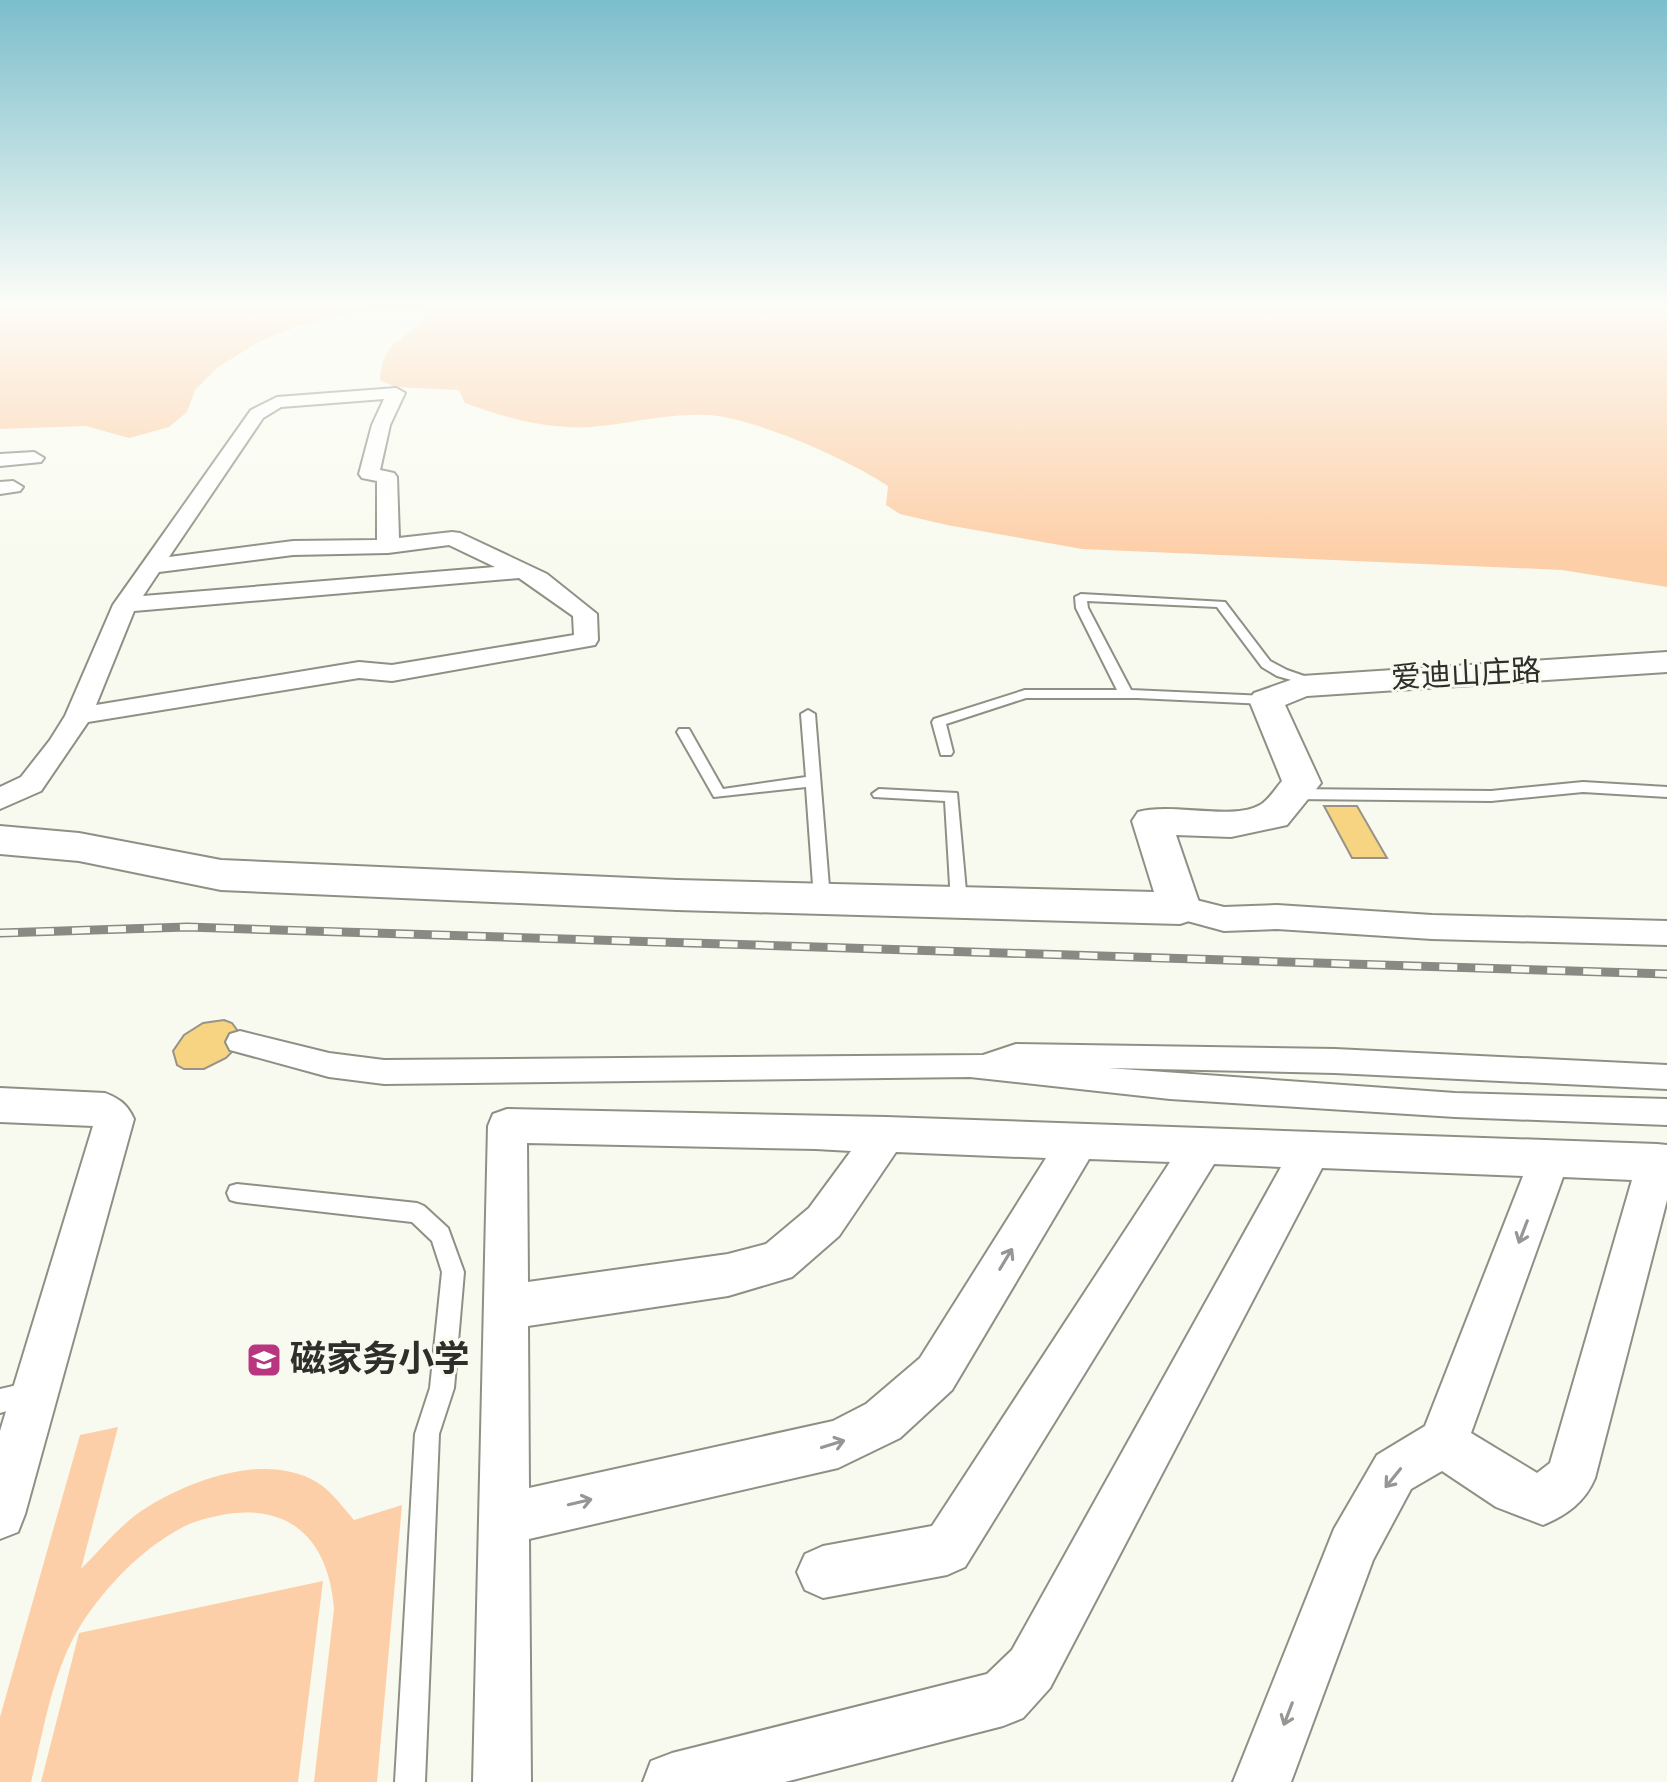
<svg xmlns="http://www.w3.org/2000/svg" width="1667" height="1782" font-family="'Alegreya Sans','Noto Sans SC',sans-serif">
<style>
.green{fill:#fdcfa8}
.building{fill:#f7d482;stroke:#979389;stroke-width:2}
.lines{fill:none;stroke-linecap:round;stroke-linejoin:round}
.service-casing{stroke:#8f9085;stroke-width:4}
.pedestrian-casing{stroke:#8f9085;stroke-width:4}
.minor-casing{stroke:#8f9085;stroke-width:4}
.tertiary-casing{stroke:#8f9085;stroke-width:4}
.service{fill:#fff;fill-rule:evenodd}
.pedestrian{fill:#fff;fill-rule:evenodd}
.minor{fill:#fff;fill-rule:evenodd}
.tertiary{fill:#fff;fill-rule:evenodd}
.rail-casing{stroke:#898a83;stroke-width:9}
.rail{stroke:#f9faef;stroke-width:6;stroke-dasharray:18;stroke-linecap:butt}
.oneway{stroke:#969694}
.labels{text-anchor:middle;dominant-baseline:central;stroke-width:6;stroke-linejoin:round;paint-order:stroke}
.street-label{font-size:30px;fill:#2e2e2a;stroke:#f9faef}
.near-poi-label{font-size:36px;font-weight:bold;fill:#2e2e2a;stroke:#f9faef;text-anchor:start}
</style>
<rect width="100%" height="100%" fill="#f9faef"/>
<g class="green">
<path d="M 0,305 L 1667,305 L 1667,587 L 1562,570 L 1082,549 L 947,525 L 900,514 L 886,505 L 888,486 C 850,460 751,416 706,415 C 667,413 629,424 590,427 C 546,429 506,418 465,403 L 459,390 L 395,387 L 380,380 C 383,332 417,340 427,312 L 414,308 L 349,313 L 295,327 L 260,341 L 217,368 L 195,390 L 187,412 L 169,427 L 129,438 L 86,426 L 0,429 Z"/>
<path d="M 118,1427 L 81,1569 C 103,1547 122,1522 149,1506 C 192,1480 260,1455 309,1478 C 329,1487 340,1504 354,1520 L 402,1505 L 377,1782 L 314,1782 L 334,1609 C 329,1542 292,1502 222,1515 C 206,1518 190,1522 176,1531 C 139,1552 108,1585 84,1620 C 53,1666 44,1729 31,1782 L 0,1782 L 0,1717 L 80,1435 Z"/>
<polygon points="323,1581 298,1782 41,1782 79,1633"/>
</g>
<g class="building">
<polygon points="1324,806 1357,806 1387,858 1352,858"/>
<polygon points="224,1020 232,1023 240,1034 233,1051 226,1058 204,1069 184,1069 177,1065 173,1051 184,1035 203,1023"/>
</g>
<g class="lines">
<defs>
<g id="service">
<polygon points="1081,594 1225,602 1270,661 1287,670 1324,683 1318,687 1313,686 1277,676 1262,667 1217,607 1087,601 1088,608 1131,690 1266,696 1273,700 1266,704 1137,698 1026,698 946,724 953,752 951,755 941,755 932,722 934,719 1025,690 1117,690 1076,608 1075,597"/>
<polygon points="808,710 815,714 830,899 822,905 814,899 806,787 714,797 677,732 679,729 689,729 723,789 806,777 801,714"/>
<polygon points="1583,782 1667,787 1667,797 1583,792 1491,801 1293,799 1286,794 1293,789 1491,791"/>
<polygon points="879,789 957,793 967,902 965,906 959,908 951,902 945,801 874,797 872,794"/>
<polygon points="237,1184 417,1203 424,1206 448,1228 464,1272 454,1388 439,1434 425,1782 395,1782 415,1434 430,1388 442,1272 432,1241 412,1222 237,1202 230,1200 227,1193 230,1186"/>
<polygon points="30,1382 38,1386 42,1394 38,1402 0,1413 0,1389"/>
</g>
<polygon id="pedestrian" points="240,1031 329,1053 384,1060 983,1055 1016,1044 1335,1049 1667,1065 1667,1089 1335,1073 1108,1068 1455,1093 1667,1099 1667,1125 1455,1117 1170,1099 970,1077 384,1084 329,1077 230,1050 226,1042 230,1034"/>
<g id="minor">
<path d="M 396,388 L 405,393 L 390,425 L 380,470 L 394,473 L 397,477 L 399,538 L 452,532 L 460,533 L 547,574 L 597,614 L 598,640 L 595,645 L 392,681 L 359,678 L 88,722 L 41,791 L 0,809 L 0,787 L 21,777 L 50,740 L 65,716 L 113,605 L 251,410 L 277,397 ZM 384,399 L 372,425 L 359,474 L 362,478 L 377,481 L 377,540 L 293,541 L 169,557 L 263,418 L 281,407 ZM 449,545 L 495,567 L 143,596 L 159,572 L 293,555 L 388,553 ZM 519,578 L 573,616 L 574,635 L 392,665 L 359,662 L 96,705 L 134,611 Z"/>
<polygon points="34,452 44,458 41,462 0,466 0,454"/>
<polygon points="13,481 23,487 20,491 0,494 0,482"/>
<polygon points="1180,896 1224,907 1277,905 1432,915 1667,921 1667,945 1432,939 1277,929 1224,931 1169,916 1164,908 1169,900"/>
<path d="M 0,1088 L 105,1093 C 120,1099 127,1104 134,1119 L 25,1514 L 18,1532 L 0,1539 L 0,1431 L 93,1126 L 0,1122 Z"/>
<path d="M 507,1109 L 886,1117 L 1657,1144 L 1667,1145 L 1667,1200 L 1595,1478 C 1585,1502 1567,1515 1543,1525 L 1496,1507 L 1442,1471 L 1411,1489 L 1373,1560 L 1291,1782 L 1233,1782 L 1334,1529 L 1377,1455 L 1425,1426 L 1523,1176 L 1322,1168 L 1050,1688 L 1023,1718 L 1003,1726 L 785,1782 L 643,1782 L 651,1761 L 672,1753 L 987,1674 L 1012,1650 L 1281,1167 L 1214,1164 L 965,1567 L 947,1575 L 823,1598 L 805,1590 L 797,1572 L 805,1554 L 823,1546 L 932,1526 L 1170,1162 L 1089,1159 L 952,1390 L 900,1438 L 838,1468 L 529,1539 L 531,1782 L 473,1782 L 488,1126 L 493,1114 ZM 527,1143 L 816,1149 L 851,1151 L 809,1208 L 766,1244 L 728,1254 L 528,1282 ZM 896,1152 L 1046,1158 L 920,1358 L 866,1404 L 833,1421 L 529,1488 L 528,1326 L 728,1296 L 792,1277 L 839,1236 ZM 1563,1177 L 1632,1180 L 1550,1463 L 1537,1473 L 1471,1433 Z"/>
</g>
<path id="tertiary" d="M 1667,652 L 1667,672 L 1307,696 L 1285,705 L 1321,783 L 1287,825 L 1231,837 L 1176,835 L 1201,908 L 1195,919 L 1180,924 L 677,910 L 221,890 L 79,861 L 0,854 L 0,826 L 79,833 L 221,860 L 677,880 L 1154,892 L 1132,821 L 1138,812 C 1172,802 1232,821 1260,805 C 1268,801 1276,788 1282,781 L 1249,700 L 1254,693 L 1302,676 Z"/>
</defs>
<use href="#service" class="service-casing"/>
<use href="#pedestrian" class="pedestrian-casing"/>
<use href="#minor" class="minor-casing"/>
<use href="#tertiary" class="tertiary-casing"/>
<use href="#service" class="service"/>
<use href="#pedestrian" class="pedestrian"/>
<use href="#minor" class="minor"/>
<use href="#tertiary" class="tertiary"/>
<defs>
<polyline id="rail" points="0,933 187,927 1667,974"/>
</defs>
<use href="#rail" class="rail-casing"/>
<use href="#rail" class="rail"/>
</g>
<defs><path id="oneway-shaft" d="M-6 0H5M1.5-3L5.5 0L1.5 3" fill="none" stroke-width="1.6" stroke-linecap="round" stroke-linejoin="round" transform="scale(2)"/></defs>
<g class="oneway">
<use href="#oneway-shaft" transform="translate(1523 1232) rotate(111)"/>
<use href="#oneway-shaft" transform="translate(1006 1259) rotate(-59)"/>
<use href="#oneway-shaft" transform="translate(833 1444) rotate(-17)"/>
<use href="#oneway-shaft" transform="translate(1393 1478) rotate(129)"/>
<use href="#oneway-shaft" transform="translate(580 1502) rotate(-13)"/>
<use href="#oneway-shaft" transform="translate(1288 1714) rotate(111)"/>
</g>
<linearGradient id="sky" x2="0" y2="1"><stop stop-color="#7bbecb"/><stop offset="0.55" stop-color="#fcfdf8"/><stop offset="1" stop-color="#fcfdf8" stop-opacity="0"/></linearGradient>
<rect width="1667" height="554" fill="url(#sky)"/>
<defs>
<symbol id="school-square" viewBox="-11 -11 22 22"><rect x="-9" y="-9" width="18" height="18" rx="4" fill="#b8367f" stroke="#f9faef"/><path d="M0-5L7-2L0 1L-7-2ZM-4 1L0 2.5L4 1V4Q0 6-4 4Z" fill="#fff"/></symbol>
</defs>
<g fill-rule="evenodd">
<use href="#school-square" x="244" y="1340" width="40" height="40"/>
</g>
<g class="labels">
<g class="street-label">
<text transform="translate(1466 675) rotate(-3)">爱迪山庄路</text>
</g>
<g class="near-poi-label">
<text x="290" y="1360">磁家务小学</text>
</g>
</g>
</svg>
